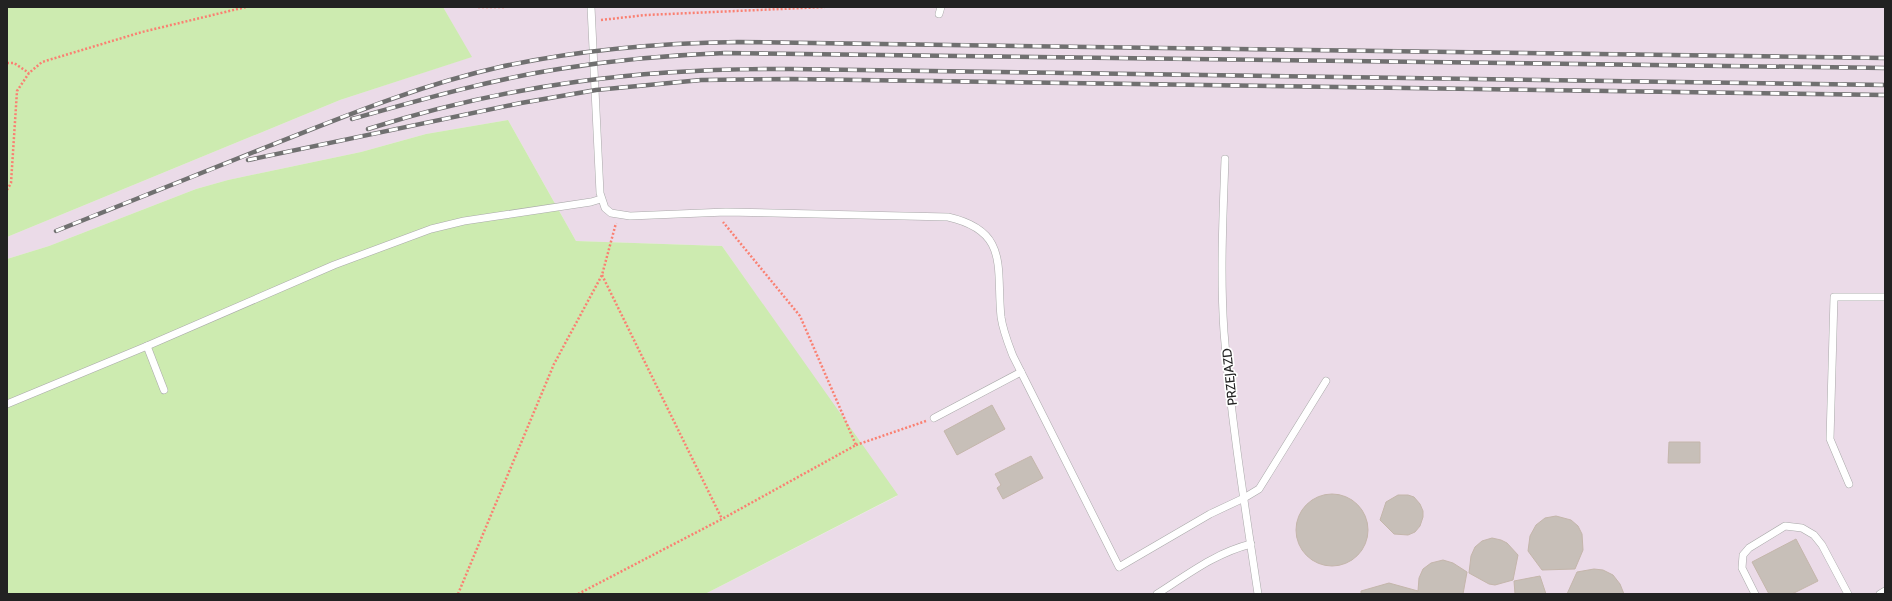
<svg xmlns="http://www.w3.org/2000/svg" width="1892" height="601" font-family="Cabin,sans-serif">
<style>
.industrial{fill:#ebdbe8}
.grass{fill:#cdebb0}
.building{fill:#c7bfb8;stroke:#c4b6ab}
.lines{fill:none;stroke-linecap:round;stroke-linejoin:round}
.lane-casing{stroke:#a9a9a9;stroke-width:8}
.path{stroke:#fa8072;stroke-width:2.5;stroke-dasharray:2 2;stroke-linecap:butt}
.lane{stroke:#fff;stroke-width:7}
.rail-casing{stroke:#707070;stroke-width:4.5}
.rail{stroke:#fff;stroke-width:3;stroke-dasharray:9;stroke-linecap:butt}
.labels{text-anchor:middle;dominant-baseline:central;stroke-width:3.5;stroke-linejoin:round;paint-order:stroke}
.street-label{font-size:13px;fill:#222;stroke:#fff}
</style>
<rect width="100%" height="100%" fill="#f2efe9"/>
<polygon class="industrial" points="443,7 1885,7 1885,594 705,594 897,496 722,246 576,241 508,120 426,134 361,152 228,180 196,189 49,246 7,259 7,237 340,100 471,57"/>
<g class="grass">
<polygon points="7,7 443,7 472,57 340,100 7,237"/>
<polygon points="508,120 576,241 722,246 898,495 705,594 7,594 7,259 49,246 196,189 228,180 361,152 426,134"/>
</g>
<g class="building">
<polygon points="992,405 1005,429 957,455 944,431"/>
<polygon points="1669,442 1700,442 1700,463 1668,463"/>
<polygon points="1031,456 1043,478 1003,499 997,488 1001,485 995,474"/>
<circle cx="1332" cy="530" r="36"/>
<polygon points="1398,495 1408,495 1414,497 1420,504 1423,511 1423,517 1420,526 1415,532 1408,535 1394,534 1380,520 1386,502"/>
<polygon points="1556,516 1571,520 1578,526 1582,534 1583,550 1575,569 1542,570 1528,551 1530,536 1536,525 1545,518"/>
<polygon points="1492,538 1501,540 1507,543 1518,555 1513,580 1495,585 1489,584 1469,573 1471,556 1475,547 1482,541"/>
<polygon points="1796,539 1818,581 1792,594 1769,594 1752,562"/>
<polygon points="1443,560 1453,563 1467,572 1463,594 1361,594 1361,591 1389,583 1418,591 1419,578 1423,569 1431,563"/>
<polygon points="1594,569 1603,570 1613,575 1620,584 1624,594 1567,594 1577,572"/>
<polygon points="1540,576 1546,594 1515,594 1514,581"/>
</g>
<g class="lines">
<defs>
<g id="lane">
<path d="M 591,7 L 600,193 L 605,208 L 611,213 L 630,216 L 726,212 L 948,217 C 1010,231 996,268 1001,317 C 1003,331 1008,343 1013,356 L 1119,567 L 1210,514 L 1244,498 L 1259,489 L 1326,381"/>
<polyline points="939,14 941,7"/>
<path d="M 1225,159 C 1223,216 1220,274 1224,332 C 1231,420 1245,507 1258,594"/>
<polyline points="147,346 164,390"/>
<polyline points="7,404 147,346 334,265 431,229 464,221 591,202 601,199"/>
<polyline points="934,418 1021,372"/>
<polyline points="1849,484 1830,439 1834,297 1885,297"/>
<path d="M 1157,594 C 1187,575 1215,553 1251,544"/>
<polyline points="1755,594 1742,568 1743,555 1749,548 1785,526 1802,528 1814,535 1822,545 1848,594"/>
<polyline points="1880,594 1885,591"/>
</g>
</defs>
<use href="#lane" class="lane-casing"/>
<g class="path">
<polyline points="478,7 506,7"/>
<polyline points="601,20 646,15 825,7"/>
<polyline points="7,63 14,63 29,73"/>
<polyline points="7,190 11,183 17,91 29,73 42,62 142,32 246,7"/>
<polyline points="602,275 722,519"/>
<polyline points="856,445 926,421"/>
<polyline points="458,594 554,364 602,275 616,223"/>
<polyline points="578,594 722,519 856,445 800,316 723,222"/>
</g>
<use href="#lane" class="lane"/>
<defs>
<g id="rail">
<path d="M 352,119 C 420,100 489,80 559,69 C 614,60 670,55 725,53 L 1885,68"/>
<path d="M 368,129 C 510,84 642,68 791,69 L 1885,85"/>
<polyline points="248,160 521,103 596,90 701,80 790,79 1885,95"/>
<path d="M 56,231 C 127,202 198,175 269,146 C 345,116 420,85 500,67 C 578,50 658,43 738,42 L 1885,58"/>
</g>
</defs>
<use href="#rail" class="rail-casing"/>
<use href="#rail" class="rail"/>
</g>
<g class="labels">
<g class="street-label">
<text transform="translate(1229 377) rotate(-96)">PRZEJAZD</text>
</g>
</g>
<rect width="1892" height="601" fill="none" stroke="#222222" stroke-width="16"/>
</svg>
